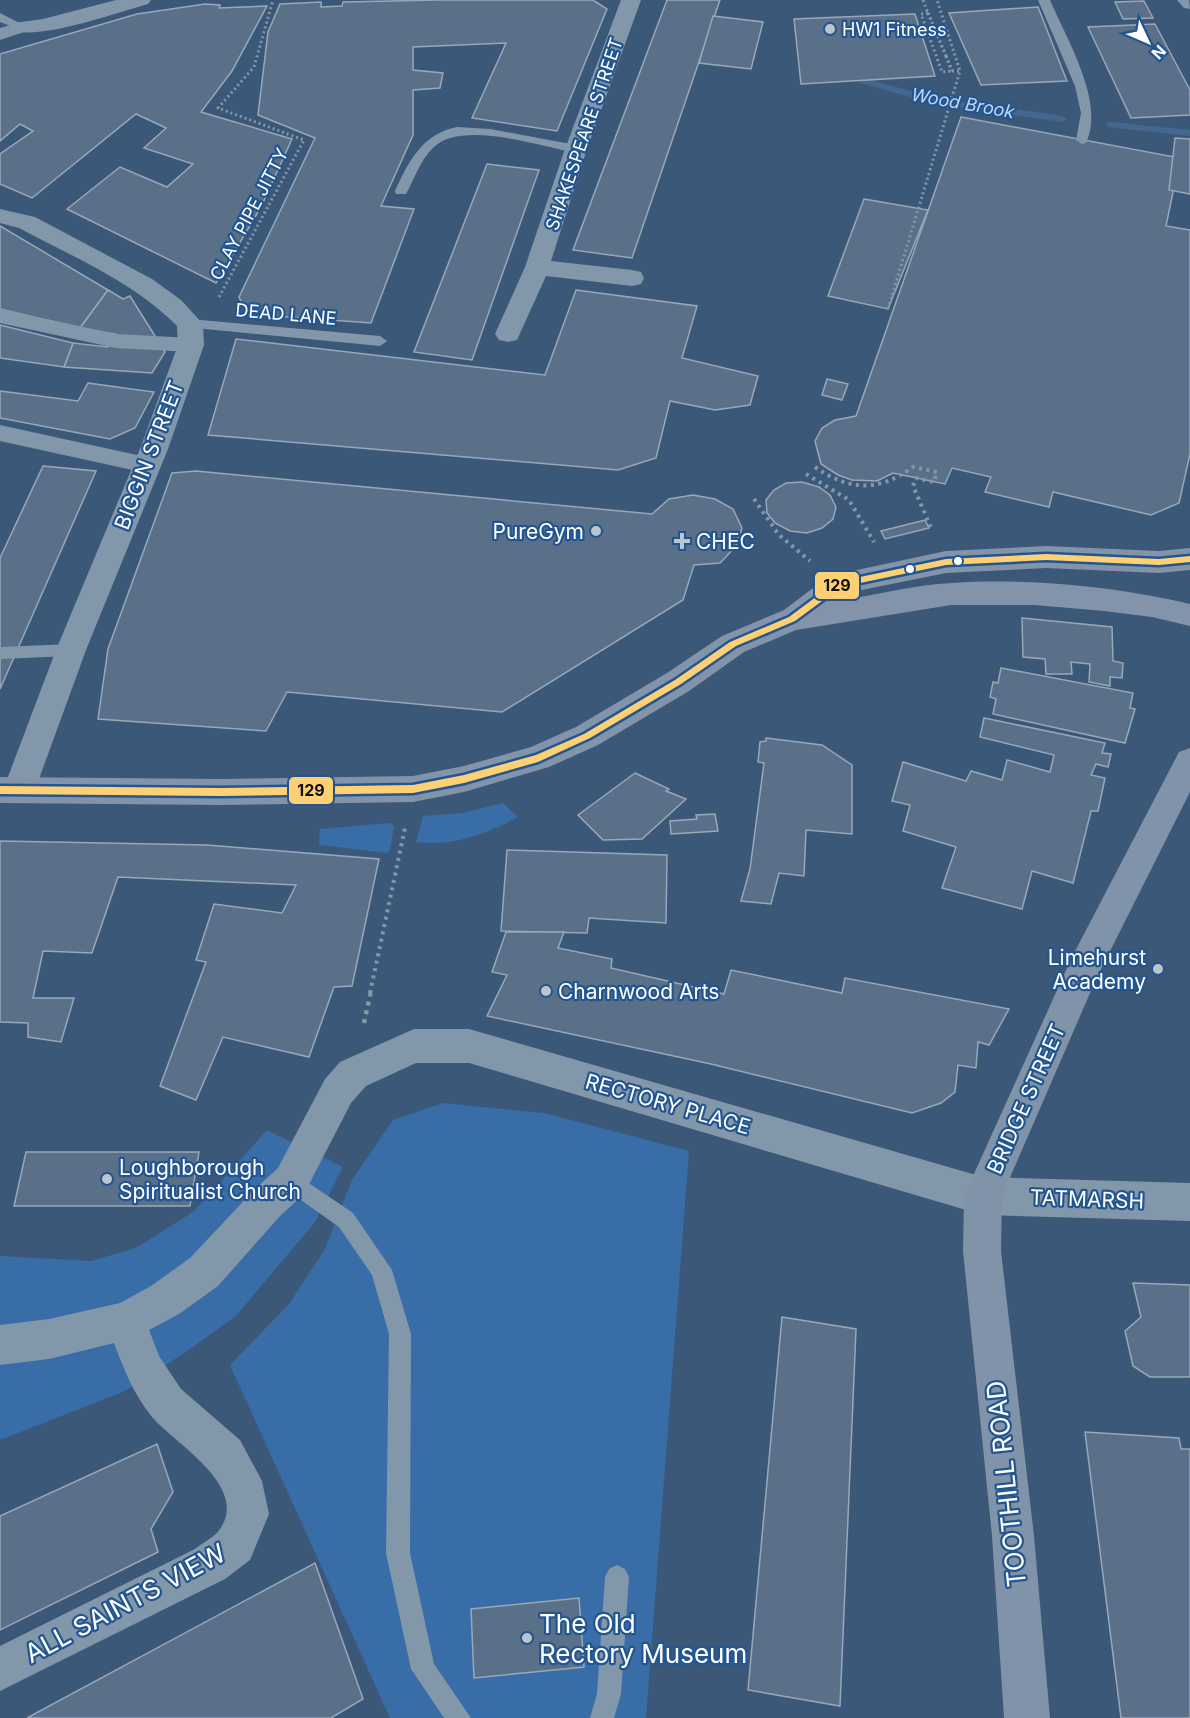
<svg xmlns="http://www.w3.org/2000/svg" width="1190" height="1718" font-family="Inter,sans-serif">
<style>
.green{fill:#386da7}
.lines{fill:none;stroke-linecap:round;stroke-linejoin:round}
.stream{fill:#446790;fill-rule:evenodd}
.building{fill:#5a7089;stroke:#98a8b9;stroke-width:1.5}
.path-far2{stroke:#8397ab;stroke-width:3;stroke-dasharray:2 3;stroke-linecap:butt}
.path-far1{stroke:#8397ab;stroke-width:4;stroke-dasharray:3 4.5;stroke-linecap:butt}
.path{stroke:#8397ab;stroke-width:4.5;stroke-dasharray:4 5;stroke-linecap:butt}
.service{fill:#8397ab;fill-rule:evenodd}
.pedestrian{fill:#8397ab;fill-rule:evenodd}
.minor{fill:#8397ab;fill-rule:evenodd}
.secondary{fill:#8093a8;fill-rule:evenodd}
.trunk{fill:#8394aa;fill-rule:evenodd}
.bus-1-casing{stroke:#235691;stroke-width:5}
.bus-1{fill:#fed073;fill-rule:evenodd}
.poi-dot{fill:#bbc5d0;stroke:#235691;stroke-width:2}
.bus-dot{fill:#fff;stroke:#235691;stroke-width:2}
.labels{text-anchor:middle;dominant-baseline:central;stroke-width:4.5;stroke-linejoin:round;paint-order:stroke}
.far-poi-label{font-size:18px;fill:#fff;stroke:#235691;text-anchor:start}
.far-water-label{font-size:18px;font-style:italic;fill:#c1d9f3;stroke:#235691}
.far-street-label{font-size:18px;fill:#fff;stroke:#235691}
.street-label{font-size:21px;fill:#fff;stroke:#235691}
.poi-label{font-size:21px;fill:#fff;stroke:#235691;text-anchor:start}
.near-street-label{font-size:26px;fill:#fff;stroke:#235691}
.near-poi-label{font-size:26px;fill:#fff;stroke:#235691;text-anchor:start}
.line-badge{stroke:#235691;stroke-width:2}
.pale-badge-label{font-size:16px;text-anchor:middle;font-weight:bold;fill:#111}
</style>
<rect width="100%" height="100%" fill="#3c5878"/>
<g class="green">
<path d="M 503,803 L 518,817 C 487,834 451,847 416,842 L 423,816 L 462,813 Z"/>
<polygon points="389,823 394,826 390,850 387,853 319,845 320,829"/>
<polygon points="443,1103 544,1113 689,1151 646,1718 390,1718 230,1365 289,1304 325,1249 352,1180 393,1120"/>
<polygon points="267,1130 343,1167 315,1222 236,1316 186,1352 125,1391 0,1440 0,1256 91,1261 136,1248 193,1212"/>
</g>
<g class="lines">
<g class="stream">
<polygon points="864,78 936,98 1063,116 1068,119 1063,122 935,104 860,83 860,79"/>
<polygon points="1111,122 1190,130 1190,136 1107,127 1107,123"/>
</g>
</g>
<g class="building">
<polygon points="438,0 593,0 607,9 557,131 472,118 506,43 413,47 413,70 443,73 440,88 413,90 413,135 381,206 414,209 371,323 247,314 239,297 315,138 258,115 268,32 280,4 321,2 321,7 342,6 343,2"/>
<polygon points="667,0 720,0 632,258 573,250"/>
<polygon points="1144,1 1153,18 1123,19 1115,2"/>
<polygon points="205,4 220,5 219,8 267,6 232,71 201,112 292,139 261,207 216,283 67,209 120,167 167,187 193,164 144,148 166,128 136,114 32,198 0,184 0,154 33,131 20,124 0,141 0,54 137,14"/>
<polygon points="1038,7 1067,81 981,85 949,13"/>
<polygon points="915,14 935,76 801,84 794,19"/>
<polygon points="713,16 763,22 751,69 699,63"/>
<polygon points="1155,24 1190,90 1190,115 1131,118 1088,27"/>
<polygon points="961,117 1180,158 1166,226 1190,230 1190,454 1179,503 1151,515 1053,492 1049,507 985,492 991,477 952,468 945,484 893,473 877,481 852,480 838,475 821,464 815,441 822,428 835,420 856,416"/>
<polygon points="1175,138 1190,139 1190,194 1169,190"/>
<polygon points="487,164 539,170 472,360 414,352"/>
<polygon points="864,199 928,210 888,309 828,296"/>
<polygon points="0,226 108,290 80,328 0,309"/>
<polygon points="108,290 123,299 130,296 165,352 152,373 64,367 73,343 108,347 115,334 80,328"/>
<polygon points="576,290 697,306 682,358 758,376 750,405 715,410 670,401 656,458 618,470 208,435 236,339 545,375"/>
<polygon points="0,325 73,343 64,367 0,358"/>
<polygon points="827,379 848,384 842,400 822,395"/>
<polygon points="88,383 154,392 135,428 110,439 0,418 0,391 78,401"/>
<polygon points="43,466 96,471 0,689 0,558"/>
<polygon points="196,471 652,514 669,499 693,495 715,499 733,509 742,528 736,546 720,563 694,565 683,600 502,712 287,692 266,731 98,719 108,649 172,473"/>
<polygon points="802,482 819,487 830,495 836,507 833,519 822,528 807,533 790,531 775,523 767,513 766,500 774,490 786,483"/>
<polygon points="925,520 929,528 885,539 881,531"/>
<polygon points="1022,618 1112,627 1113,661 1123,663 1122,678 1110,677 1110,686 1089,682 1090,664 1071,662 1072,674 1046,674 1045,659 1023,657"/>
<polygon points="1001,668 1133,693 1130,708 1135,709 1125,743 993,714 996,699 990,697 993,682 998,683"/>
<polygon points="984,718 1105,743 1102,753 1111,754 1108,767 1096,764 1091,775 1105,778 1098,811 1091,811 1073,883 1032,871 1022,909 942,888 956,847 903,831 910,805 892,801 903,762 966,781 971,771 1002,780 1007,760 1050,772 1054,755 980,737"/>
<polygon points="766,738 822,745 852,765 852,834 806,830 804,876 779,873 771,904 741,901 750,869 764,763 758,762 760,742 766,741"/>
<polygon points="635,773 669,789 666,791 686,799 642,839 603,840 578,815"/>
<polygon points="715,814 718,831 671,834 670,821 697,819 696,815"/>
<polygon points="0,841 207,845 379,859 352,986 334,987 309,1057 223,1037 196,1100 160,1086 206,962 196,960 214,904 282,913 296,885 118,877 92,953 43,951 33,998 74,998 61,1042 28,1037 28,1023 0,1022"/>
<polygon points="507,850 667,855 666,923 589,918 587,933 501,931"/>
<polygon points="506,932 564,932 558,948 612,959 611,968 724,994 731,970 842,993 845,978 1009,1009 989,1045 978,1042 976,1068 958,1065 955,1092 941,1103 912,1113 711,1064 487,1016 507,975 492,972"/>
<polygon points="26,1152 199,1152 190,1206 14,1206"/>
<polygon points="1133,1283 1190,1285 1190,1377 1150,1377 1133,1366 1125,1331 1141,1317"/>
<polygon points="782,1317 856,1329 840,1706 748,1690"/>
<polygon points="1085,1432 1179,1438 1181,1449 1190,1449 1190,1718 1121,1718"/>
<polygon points="157,1444 173,1492 151,1529 158,1552 0,1630 0,1516"/>
<polygon points="315,1563 363,1699 331,1718 27,1718"/>
<polygon points="579,1598 584,1667 474,1678 471,1609"/>
</g>
<g class="lines">
<g class="path-far2">
<polyline points="923,0 928,13"/>
<polyline points="928,13 946,56"/>
<polyline points="928,13 921,14 942,72 952,71"/>
<polyline points="928,13 946,56"/>
<polyline points="946,56 952,71"/>
<polyline points="946,56 952,71"/>
<polyline points="952,71 960,71"/>
<polyline points="219,297 304,140 218,108 254,67 273,0"/>
<polyline points="888,309 960,71 937,0"/>
</g>
<g class="path-far1">
<path d="M 815,467 C 849,491 879,492 913,467 L 937,472 L 934,482 L 916,478 L 913,486 L 932,530"/>
<polyline points="806,474 849,500 874,542"/>
<polyline points="754,499 779,535 810,561"/>
<polyline points="370,993 405,828"/>
</g>
<polyline class="path" points="364,1023 371,991"/>
<g class="service">
<path d="M 1038,0 L 1050,0 C 1066,38 1106,103 1086,143 L 1082,144 L 1076,140 L 1081,113 L 1075,86 Z"/>
<polygon points="1177,0 1189,0 1190,9 1184,8"/>
<polygon points="0,13 27,27 21,30 0,22"/>
<path d="M 457,127 L 490,129 L 576,145 L 582,149 L 576,153 C 541,146 461,120 434,147 C 420,160 415,178 406,194 L 396,194 L 395,191 C 409,161 422,134 457,127 Z"/>
<polygon points="190,319 380,336 387,341 380,346 185,327 183,324"/>
<polygon points="71,644 79,650 71,656 0,659 0,647"/>
<polygon points="291,1171 353,1213 392,1270 411,1334 410,1553 434,1664 471,1718 444,1718 411,1669 386,1553 389,1334 372,1275 339,1227 284,1188 281,1181 284,1174"/>
<polygon points="617,1565 625,1569 629,1577 621,1694 614,1718 590,1718 597,1694 605,1577 609,1569"/>
</g>
<g class="pedestrian">
<polygon points="21,22 27,23 30,27 27,31 0,40 0,28"/>
<polygon points="0,309 116,334 191,338 199,340 202,345 199,350 191,352 116,348 0,323"/>
<polygon points="0,425 146,457 154,459 158,465 154,471 146,473 0,441"/>
</g>
<g class="minor">
<path d="M 116,0 L 151,0 L 148,4 C 116,13 43,39 14,31 L 10,27 L 14,23 L 43,19 Z"/>
<polygon points="621,0 641,0 587,149 551,261 632,270 641,272 644,278 641,284 632,286 546,276 517,340 508,342 499,340 495,334 525,267 565,149"/>
<path d="M 0,209 L 35,217 L 152,279 L 181,300 L 203,324 L 204,345 L 168,449 L 86,650 L 35,790 L 30,799 L 19,803 L 8,799 L 3,790 L 56,650 L 140,449 L 178,345 L 177,326 C 134,282 73,257 19,228 L 0,223 Z"/>
<path d="M 414,1029 L 469,1029 L 983,1177 L 1190,1183 L 1190,1221 L 983,1215 L 469,1063 L 416,1063 L 366,1086 L 351,1103 L 304,1194 L 280,1216 L 218,1286 L 179,1314 L 149,1330 L 159,1356 L 181,1389 L 240,1440 L 262,1481 L 269,1514 L 250,1560 L 225,1579 L 0,1691 L 0,1646 L 195,1549 C 202,1543 215,1537 220,1529 C 250,1486 174,1443 152,1417 C 134,1395 124,1370 114,1343 L 49,1359 L 0,1365 L 0,1325 L 49,1319 L 120,1303 L 151,1286 L 190,1258 L 254,1190 L 278,1168 L 325,1079 L 340,1062 Z"/>
</g>
<polygon class="secondary" points="1190,748 1190,792 1097,977 1002,1196 1001,1251 1034,1536 1050,1718 1004,1718 992,1536 963,1251 964,1196 1072,957 1179,752"/>
<path class="trunk" d="M 1046,546 L 1159,551 L 1190,548 L 1190,570 L 1159,573 L 1046,568 L 946,573 L 847,593 L 838,601 C 875,595 914,585 952,583 C 1030,578 1114,586 1190,604 L 1190,626 L 1152,617 L 1104,611 L 1035,605 L 951,605 L 796,630 L 744,652 L 689,691 L 598,745 L 549,767 L 464,792 L 413,802 L 221,805 L 0,803 L 0,777 L 221,779 L 413,776 L 464,766 L 531,747 L 576,727 L 667,673 L 722,636 L 784,610 L 829,576 L 946,551 Z"/>
<defs>
<polygon id="bus-1" points="1046,554 1159,559 1190,556 1190,562 1159,565 1046,560 946,565 841,587 795,621 736,646 681,684 590,738 538,762 464,783 413,793 221,796 0,794 0,786 221,788 413,785 464,775 536,755 584,734 675,680 730,642 789,617 836,582 946,559"/>
</defs>
<use href="#bus-1" class="bus-1-casing"/>
<use href="#bus-1" class="bus-1"/>
</g>
<g class="poi-dot">
<circle cx="830" cy="29" r="6"/>
<circle cx="596" cy="531" r="6"/>
<path d="M679 532h6v6h6v6h-6v6h-6v-6h-6v-6h6z"/>
<circle cx="1158" cy="969" r="6"/>
<circle cx="546" cy="991" r="6"/>
<circle cx="107" cy="1179" r="6"/>
<circle cx="527" cy="1638" r="6"/>
</g>
<g class="bus-dot">
<circle cx="958" cy="561" r="5"/>
<circle cx="910" cy="569" r="5"/>
</g>
<g class="labels">
<g class="far-poi-label">
<text x="842" y="29">HW1 Fitness</text>
</g>
<g class="far-water-label">
<text transform="translate(963 103) rotate(10)">Wood Brook</text>
</g>
<g class="far-street-label">
<text transform="translate(584 134) rotate(-71)">SHAKESPEARE STREET</text>
<text transform="translate(249 214) rotate(-62)">CLAY PIPE JITTY</text>
<text transform="translate(286 314) rotate(5)">DEAD LANE</text>
</g>
<g class="street-label">
<text transform="translate(149 455) rotate(-69)">BIGGIN STREET</text>
<text transform="translate(1026 1099) rotate(-66)">BRIDGE STREET</text>
<text transform="translate(668 1104) rotate(16)">RECTORY PLACE</text>
<text transform="translate(1087 1199) rotate(2)">TATMARSH</text>
</g>
<g class="poi-label">
<text x="584" y="531" text-anchor="end">PureGym</text>
<text x="696" y="541">CHEC</text>
<text x="1146" y="957" text-anchor="end">Limehurst<tspan x="1146" dy="24">Academy</tspan></text>
<text x="558" y="991">Charnwood Arts</text>
<text x="119" y="1167">Loughborough<tspan x="119" dy="24">Spiritualist Church</tspan></text>
</g>
<g class="near-street-label">
<text transform="translate(1006 1484) rotate(-96)">TOOTHILL ROAD</text>
<text transform="translate(125 1603) rotate(-28)">ALL SAINTS VIEW</text>
</g>
<g class="near-poi-label">
<text x="539" y="1623">The Old<tspan x="539" dy="30">Rectory Museum</tspan></text>
</g>
</g>
<g class="line-badge">
<rect x="814" y="571" width="46" height="29" rx="6" fill="#fed073"/>
<rect x="288" y="776" width="46" height="29" rx="6" fill="#fed073"/>
</g>
<g class="pale-badge-label">
<text x="837" y="591">129</text>
<text x="311" y="796">129</text>
</g>
<g transform="translate(1148 42) rotate(134)" stroke="#235691" stroke-width="4.5" paint-order="stroke">
<path d="M0-4.5L10 22L0 15L-10 22Z" fill="#ffffff"/>
<text y="-9" font-size="16" font-weight="bold" text-anchor="middle" fill="#ffffff">N</text>
</g>
</svg>
